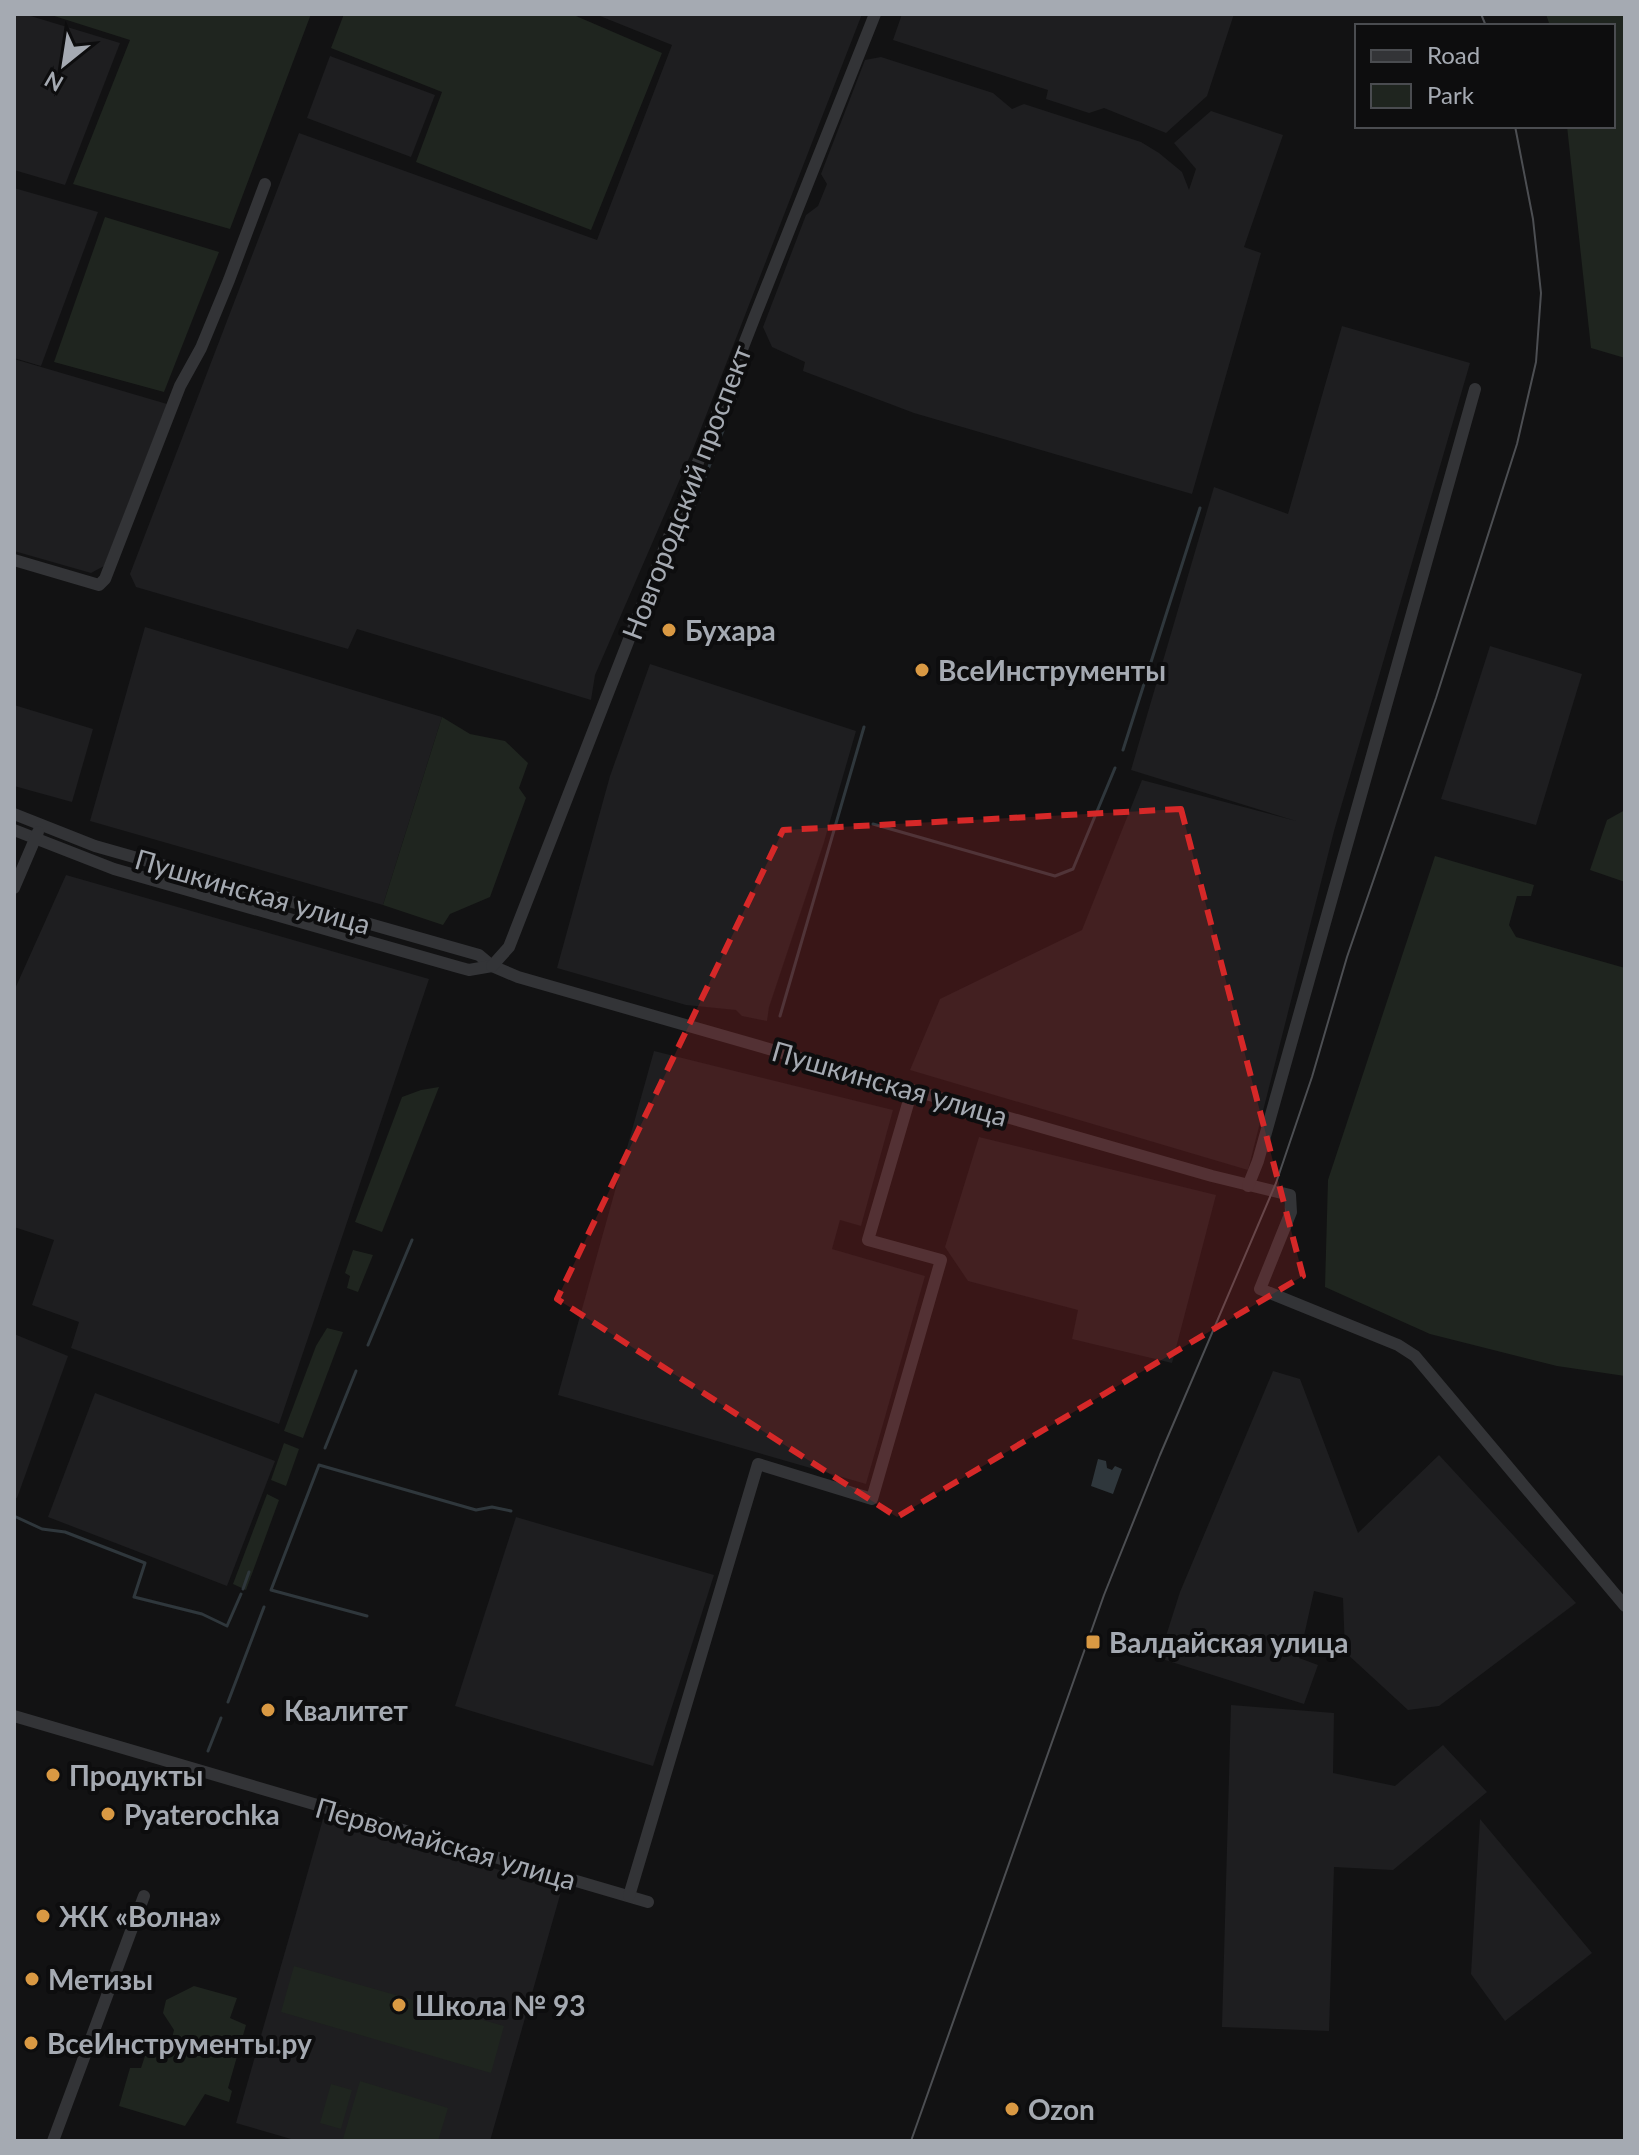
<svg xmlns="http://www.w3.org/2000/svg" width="1639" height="2155" font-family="Lato,sans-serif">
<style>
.built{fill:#1e1e20}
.green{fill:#1f251f}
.water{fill:#2f373c}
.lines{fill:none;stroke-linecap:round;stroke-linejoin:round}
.stream{stroke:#2f373c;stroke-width:3}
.minor{stroke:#333437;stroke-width:12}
.tram{stroke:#4c4e52;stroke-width:2}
.marked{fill:#d62828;fill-opacity:0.2;stroke:#d62828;stroke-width:6;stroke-dasharray:16 10;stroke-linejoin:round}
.poi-dot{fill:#d99943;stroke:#0d0d0e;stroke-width:3}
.labels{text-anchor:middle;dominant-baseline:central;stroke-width:8;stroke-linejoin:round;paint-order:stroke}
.street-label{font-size:28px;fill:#a5aab2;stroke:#0d0d0e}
.poi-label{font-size:28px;font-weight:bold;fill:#a5aab2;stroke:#0d0d0e;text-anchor:start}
</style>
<rect width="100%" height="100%" fill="#121213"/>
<g class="built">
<polygon points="14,14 24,14 120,43 65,185 14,170"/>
<polygon points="595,14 862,14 693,449 595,675 591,700 357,629 348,649 136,587 130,574 299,133 597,240 672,45"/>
<polygon points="902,14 1234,14 1207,96 1166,133 1104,108 1089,113 1046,99 1048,90 893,40"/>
<polygon points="330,56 435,95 411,157 307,118"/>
<polygon points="881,57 993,93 1012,109 1024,104 1141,142 1159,153 1182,172 1189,190 1196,169 1174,143 1211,111 1283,135 1244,247 1261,253 1192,494 914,413 803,371 805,362 772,347 763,327 806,215 818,206 827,184 821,174 865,60"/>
<polygon points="14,188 98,212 41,366 14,358"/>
<polygon points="1342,326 1470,363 1334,831 1248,1170 910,1070 940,999 1082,930 1142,780 1296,821 1131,770 1214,487 1288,514"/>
<polygon points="14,359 167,404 104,566 91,573 14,551"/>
<polygon points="145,627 442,717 383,905 90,821"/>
<polygon points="1490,646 1582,674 1536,825 1441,799"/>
<polygon points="650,664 856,731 824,842 769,1007 767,1021 742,1016 736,1010 686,1005 557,968 610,776"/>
<polygon points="14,705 93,729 72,802 14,786"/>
<polygon points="66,875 429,979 279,1424 71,1348 79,1322 32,1305 54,1240 14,1227 14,991"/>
<polygon points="654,1051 893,1110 861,1226 840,1220 832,1249 925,1276 866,1484 558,1395"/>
<polygon points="979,1137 1216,1195 1172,1363 1072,1339 1078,1310 968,1281 945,1247"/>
<polygon points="14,1334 68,1356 17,1498 14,1497"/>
<polygon points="1273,1371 1300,1379 1358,1533 1439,1455 1576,1603 1439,1706 1408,1710 1345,1652 1343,1598 1314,1591 1299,1658 1318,1665 1304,1704 1159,1658 1180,1592"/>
<polygon points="95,1393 275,1461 227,1586 48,1517"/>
<polygon points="516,1517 714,1575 653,1766 455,1706"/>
<polygon points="1231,1705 1334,1713 1333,1773 1395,1786 1443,1745 1487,1792 1393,1870 1334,1867 1329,2031 1222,2027"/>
<polygon points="323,1819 562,1888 490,2141 298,2141 236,2123"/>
<polygon points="1480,1819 1592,1953 1505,2021 1471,1974"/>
</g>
<g class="green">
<polygon points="48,14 311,14 230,229 73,184 130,40"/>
<polygon points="344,14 577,14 576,16 662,53 591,230 416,162 442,92 331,48"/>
<polygon points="1546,14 1625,14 1625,358 1591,348 1567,126 1613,126 1613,26 1550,26"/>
<polygon points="105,217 219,252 164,392 54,362"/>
<polygon points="442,717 470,734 505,741 528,763 519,788 526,798 490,897 450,914 443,925 383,905"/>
<polygon points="1625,810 1625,882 1590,870 1607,820"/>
<polygon points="1435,856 1534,885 1531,896 1517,896 1509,925 1516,937 1625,968 1625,1376 1557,1366 1430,1334 1325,1287 1328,1180"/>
<polygon points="439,1087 382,1232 355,1222 402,1097 421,1090"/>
<polygon points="353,1250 373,1255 358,1292 347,1288 350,1276 345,1273"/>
<polygon points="327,1328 343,1332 303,1438 284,1431 316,1346"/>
<polygon points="284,1443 299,1449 286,1486 271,1480"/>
<polygon points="267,1494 279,1500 246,1590 233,1584"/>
<polygon points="294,1966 504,2026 491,2073 281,2012"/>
<polygon points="194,1986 237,1998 230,2018 246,2025 228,2088 232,2091 229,2102 205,2094 185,2126 119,2106 130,2068 141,2068 145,2056 169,2050 174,2030 163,2013 166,2000"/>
<polygon points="360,2081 448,2108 438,2141 343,2139"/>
<polygon points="331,2084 352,2090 341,2129 320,2123"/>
</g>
<polygon class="water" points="1098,1459 1106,1461 1107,1468 1112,1470 1115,1466 1122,1469 1113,1494 1091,1486"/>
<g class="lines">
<g class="stream">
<polyline points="732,407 735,399"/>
<polyline points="705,477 726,423"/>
<polyline points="690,515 699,493"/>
<polyline points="1123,750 1200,508"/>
<polyline points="873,824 1055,876 1073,869 1115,768"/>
<polyline points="780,1016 864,727"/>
<polyline points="368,1345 412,1240"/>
<polyline points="325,1448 356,1371"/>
<polyline points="14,1516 42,1529 65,1532 145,1563 134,1597 202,1614 227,1626 241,1594"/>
<polyline points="243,1589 249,1572"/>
<polyline points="367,1616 271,1590 319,1465 476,1510 492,1507 511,1511"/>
<polyline points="228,1702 264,1607"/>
<polyline points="208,1751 221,1718"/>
</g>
<g class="minor">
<polyline points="14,560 99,585 105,579 180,386 201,348 229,280 265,184"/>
<polyline points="14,814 95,846 479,955 492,966 518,977 1212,1176 1290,1195 1291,1212 1260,1289 1398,1345 1415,1356 1625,1606"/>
<polyline points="14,830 114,869 458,967 469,970 492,966"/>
<polyline points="14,888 38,832"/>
<polyline points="492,966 509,947 755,316 875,14"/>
<polyline points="1248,1186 1258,1161 1475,389"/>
<polyline points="14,1716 648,1902"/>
<polyline points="629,1896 758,1464 872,1499 941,1260 868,1240 912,1090"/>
<polyline points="53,2141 144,1896"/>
</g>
<g class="tram">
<polyline points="1481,14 1486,26"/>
<polyline points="911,2141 1104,1595 1160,1455 1276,1183 1312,1077 1347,957 1436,698 1517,444 1536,362 1541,293 1533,219 1515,126"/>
</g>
</g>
<path class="marked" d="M 1181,809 L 1303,1276 L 897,1517 L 557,1299 L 783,830 Z"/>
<g class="poi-dot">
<circle cx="669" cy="630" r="8"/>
<circle cx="922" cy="670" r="8"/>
<rect x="1085" y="1634" width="16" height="16" rx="4"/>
<circle cx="268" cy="1710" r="8"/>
<circle cx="53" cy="1775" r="8"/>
<circle cx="108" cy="1814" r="8"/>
<circle cx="43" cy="1916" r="8"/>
<circle cx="32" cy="1979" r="8"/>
<circle cx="399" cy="2005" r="8"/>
<circle cx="31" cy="2043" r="8"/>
<circle cx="1012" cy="2109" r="8"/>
</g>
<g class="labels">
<g class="street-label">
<text transform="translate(686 492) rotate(-69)">Новгородский проспект</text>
<text transform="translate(253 891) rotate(16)">Пушкинская улица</text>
<text transform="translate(890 1083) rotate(16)">Пушкинская улица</text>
<text transform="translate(446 1843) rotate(16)">Первомайская улица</text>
</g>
<g class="poi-label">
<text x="685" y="630">Бухара</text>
<text x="938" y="670">ВсеИнструменты</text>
<text x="1109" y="1642">Валдайская улица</text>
<text x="284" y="1710">Квалитет</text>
<text x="69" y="1775">Продукты</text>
<text x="124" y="1814">Pyaterochka</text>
<text x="59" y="1916">ЖК «Волна»</text>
<text x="48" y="1979">Метизы</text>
<text x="415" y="2005">Школа № 93</text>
<text x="47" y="2043">ВсеИнструменты.ру</text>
<text x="1028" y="2109">Ozon</text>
</g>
</g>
<rect width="1639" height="2155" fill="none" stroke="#a5aab2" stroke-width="32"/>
<rect x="1355" y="24" width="260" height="104" fill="#0d0d0e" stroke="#4a4c50" stroke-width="2"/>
<rect x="1371" y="50" width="40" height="12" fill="#333437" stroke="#4a4c50" stroke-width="2"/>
<text x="1427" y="64" font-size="24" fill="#a5aab2">Road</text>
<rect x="1371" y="84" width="40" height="24" fill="#1f251f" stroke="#4a4c50" stroke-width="2"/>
<text x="1427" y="104" font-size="24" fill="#a5aab2">Park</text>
<g transform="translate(64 64) rotate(210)" stroke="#0d0d0e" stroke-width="6" paint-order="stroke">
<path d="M0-6L14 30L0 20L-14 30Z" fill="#a5aab2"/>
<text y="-12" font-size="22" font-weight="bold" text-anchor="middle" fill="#a5aab2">N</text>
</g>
</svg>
